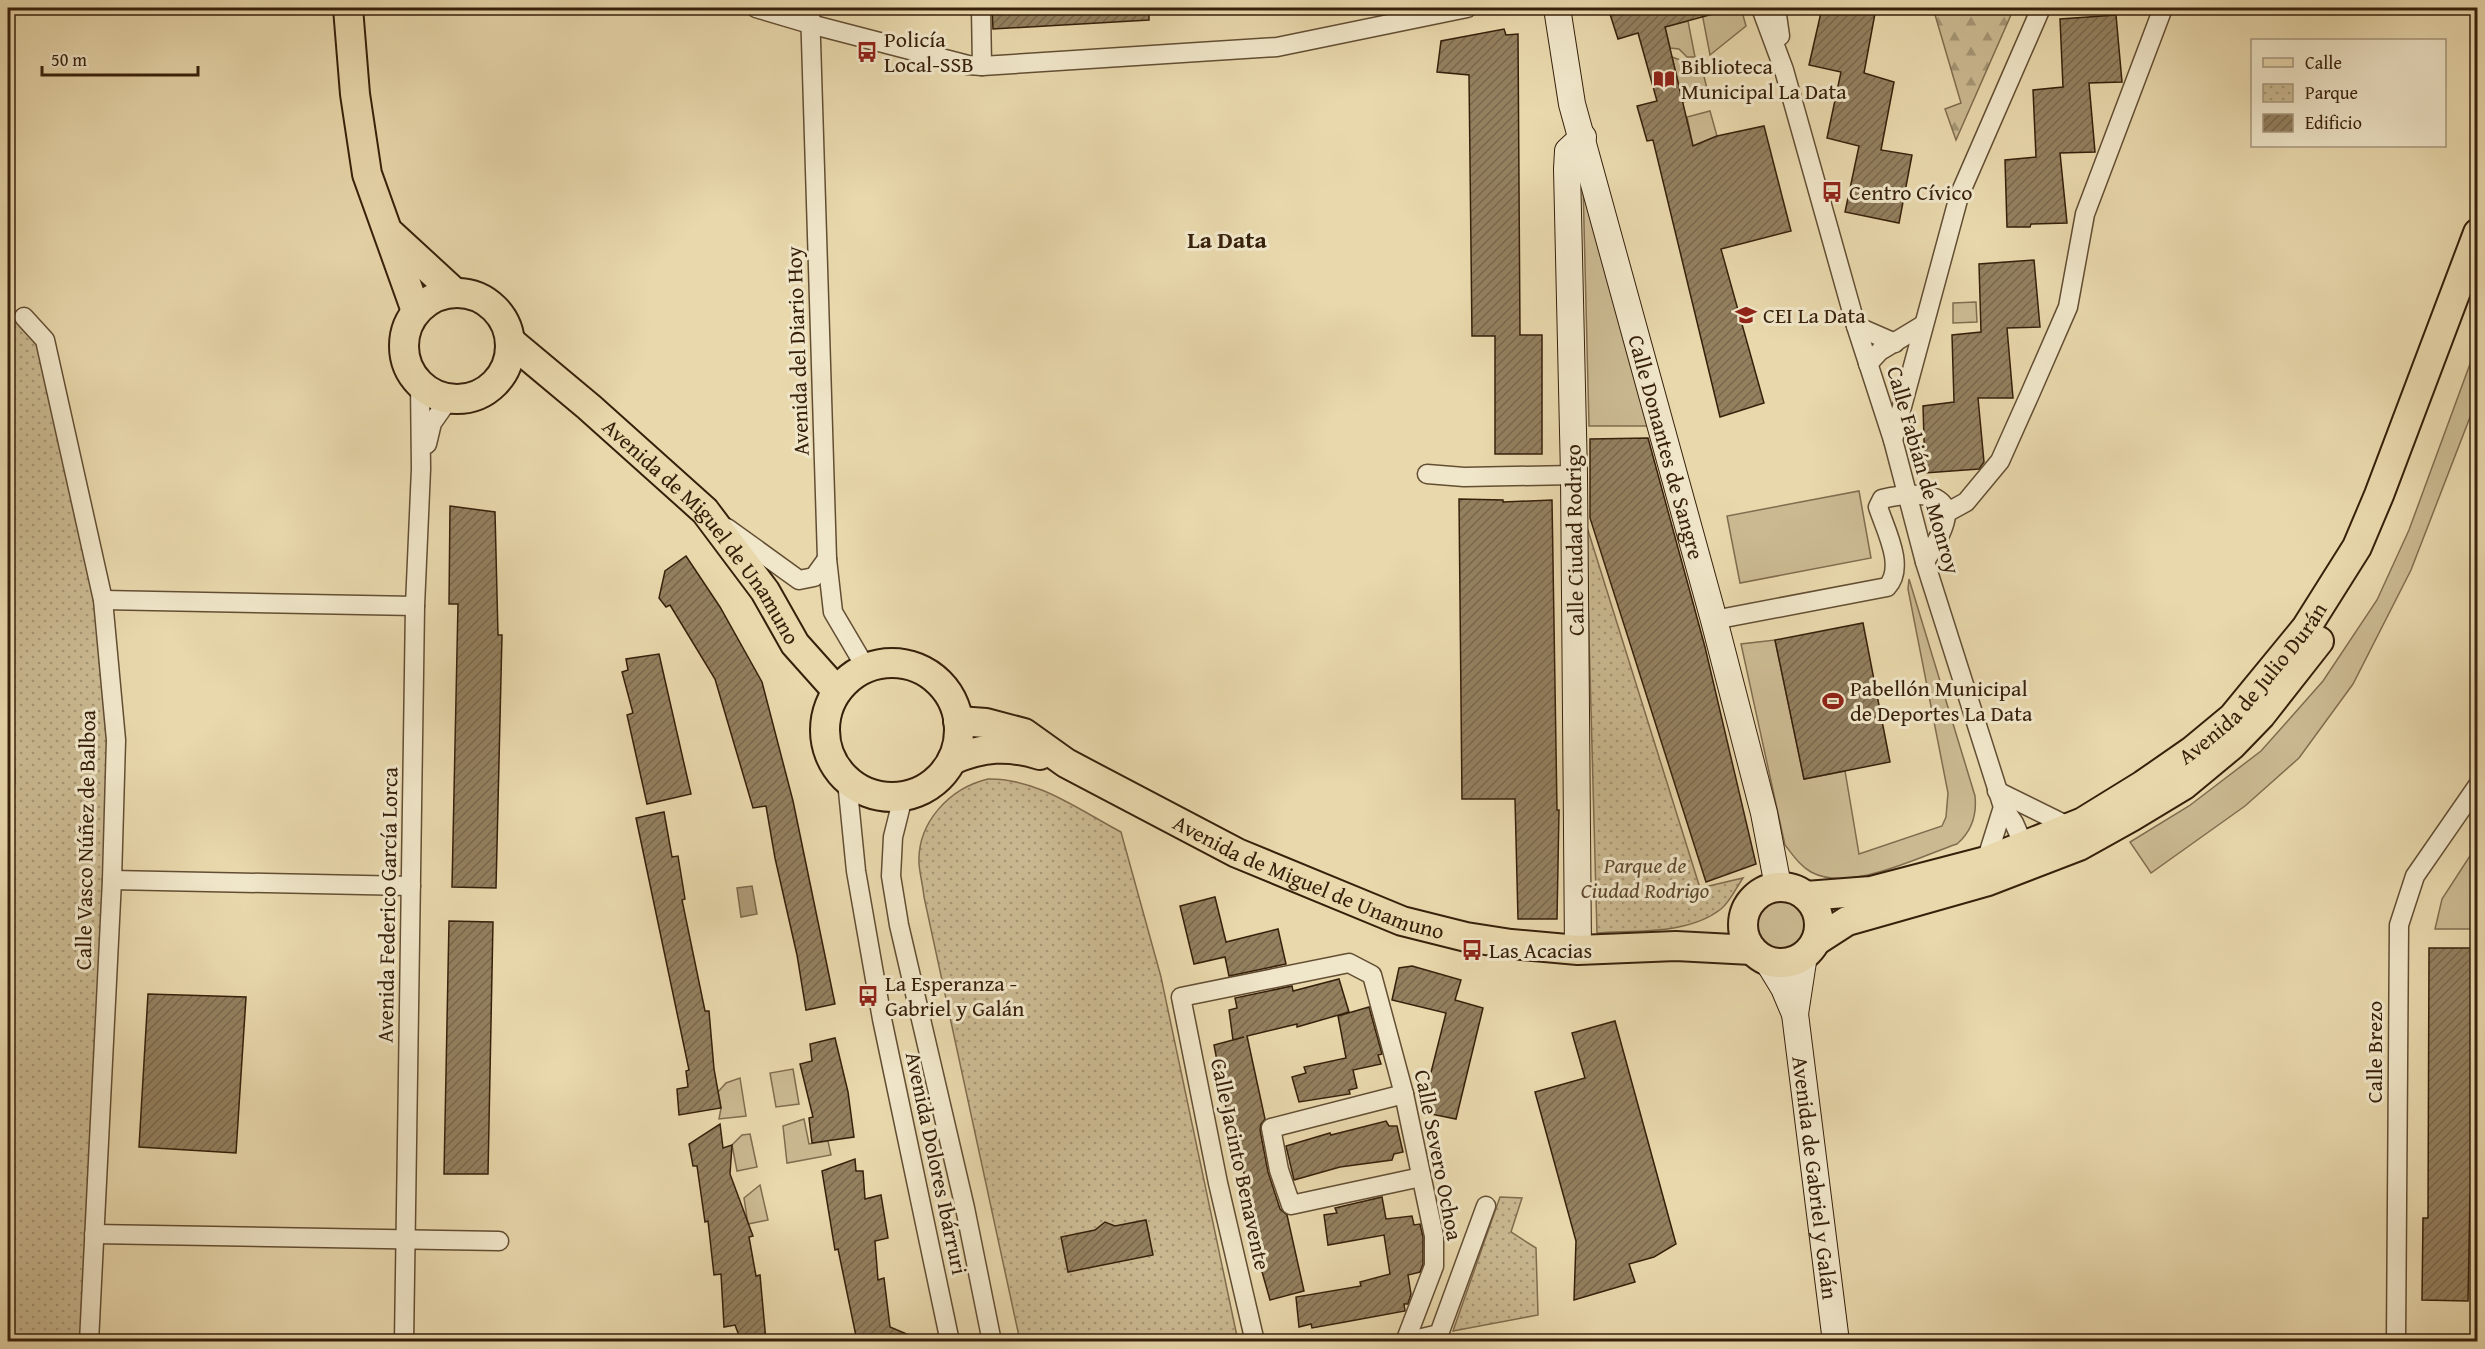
<svg xmlns="http://www.w3.org/2000/svg" width="2485" height="1349" font-family="'Gentium Book Plus',serif">
<style>
.grass{fill:#cab991;stroke:#806c4e;stroke-width:1.5}
.forest{fill:url(#forest-firs);stroke:#806c4e;stroke-width:1.5}
.park{fill:url(#park-dots);stroke:#806c4e;stroke-width:1.5}
.water{fill:#ac9975;stroke:#7d694b;stroke-width:1.5}
.building{fill:url(#building-hatch);stroke:#37200b;stroke-width:1.5}
.lines{fill:none;stroke-linecap:round;stroke-linejoin:round}
.street-casing{stroke:#634e33;stroke-width:21}
.secondary-casing{stroke:#37200b;stroke-width:28}
.primary-casing{stroke:#37200b;stroke-width:32}
.street{stroke:#f0e6c9;stroke-width:18}
.secondary{stroke:#f0e6c9;stroke-width:26}
.primary{stroke:#e8d8ac;stroke-width:28}
.labels{text-anchor:middle;dominant-baseline:central;stroke-width:6;stroke-linejoin:round;paint-order:stroke}
.poi-label{font-size:22px;fill:#37200b;stroke:#f0e6c9;text-anchor:start}
.street-label{font-size:22px;fill:#37200b;stroke:#f0e6c9}
.park-label{font-size:22px;font-style:italic;fill:#5c462c;stroke:#f0e6c9}
.neighbourhood-label{font-size:24px;font-weight:bold;fill:#37200b;stroke:#f0e6c9}
</style>
<defs>
<pattern id="forest-firs" width="22" height="20" patternUnits="userSpaceOnUse" patternTransform="scale(1.5)"><rect width="22" height="20" fill="#cab991"/><path d="M5 1l3.5 6h-7zM16 11l3.5 6h-7z" fill="#a59675"/></pattern>
<pattern id="park-dots" width="8" height="8" patternUnits="userSpaceOnUse" patternTransform="scale(1.5)"><rect width="8" height="8" fill="#cab991"/><path d="M2 2h.1M6 6h.1" fill="none" stroke="#a59675" stroke-width="1.8" stroke-linecap="round"/></pattern>
<pattern id="building-hatch" width="6" height="6" patternUnits="userSpaceOnUse" patternTransform="scale(1.5)"><rect width="6" height="6" fill="#93805f"/><path d="M-1 1l2-2M0 6l6-6M5 7l2-2" fill="none" stroke="#79684d"/></pattern>
</defs>
<rect width="100%" height="100%" fill="#e8d8ac"/>
<filter id="stains"><feTurbulence type="fractalNoise" baseFrequency=".00333" numOctaves="4"/><feColorMatrix values="0 0 0 0 .2 0 0 0 0 .09 0 0 0 0 .02 0 0 0 .5 -.17"/></filter>
<radialGradient id="worn" r=".72"><stop offset=".6" stop-color="#630" stop-opacity="0"/><stop offset="1" stop-color="#630" stop-opacity=".3"/></radialGradient>
<g class="grass">
<polygon points="1701,8 1741,8 1746,26 1710,55"/>
<polygon points="1688,21 1695,57 1687,57 1679,49 1670,48 1665,27"/>
<polygon points="1672,57 1702,68 1709,97 1683,102"/>
<polygon points="1710,111 1717,136 1693,146 1687,117"/>
<polygon points="1583,184 1653,426 1589,426"/>
<polygon points="1976,302 1977,322 1953,323 1953,303"/>
<polygon points="2477,345 2477,399 2411,570 2353,684 2299,758 2245,806 2151,873 2130,842 2189,806 2261,751 2323,681 2377,600 2409,530"/>
<polygon points="1859,491 1871,558 1740,583 1727,516"/>
<path d="M 1909,579 L 1975,796 C 1977,815 1972,831 1957,844 C 1918,857 1850,893 1811,872 C 1800,866 1793,855 1785,845 L 1741,644 L 1775,640 L 1804,779 L 1845,771 L 1859,854 L 1942,826 L 1946,817 L 1948,793 L 1908,589 Z"/>
<polygon points="2477,845 2477,929 2435,929 2442,899"/>
<circle cx="1780" cy="926" r="30"/>
<polygon points="793,1069 799,1104 776,1107 770,1073"/>
<polygon points="740,1078 746,1116 719,1119 721,1108 718,1092 726,1083"/>
<polygon points="804,1119 809,1144 828,1141 831,1155 787,1163 783,1126"/>
<polygon points="750,1134 757,1167 737,1171 732,1145 742,1135"/>
<polygon points="760,1185 768,1220 748,1224 744,1198"/>
</g>
<polygon class="forest" points="1933,8 2014,8 1956,140 1945,109 1961,103"/>
<g class="park">
<path d="M 24,317 L 45,340 L 103,600 L 116,740 L 89,1341 L 8,1341 L 8,807 C 16,791 19,766 8,751 L 8,318 Z"/>
<path d="M 1586,524 L 1700,888 L 1743,878 C 1736,888 1730,902 1721,909 C 1688,935 1636,930 1597,933 Z"/>
<path d="M 988,779 C 1037,778 1079,810 1121,832 L 1161,977 L 1238,1341 L 1020,1341 L 924,897 C 923,886 920,875 919,864 C 917,822 950,788 988,779 Z"/>
<polygon points="1500,1197 1522,1198 1511,1232 1536,1248 1538,1315 1453,1331"/>
</g>
<polygon class="water" points="752,886 757,914 741,917 737,888"/>
<g class="building">
<polygon points="992,8 1149,8 1149,20 993,29"/>
<polygon points="1608,8 1717,8 1717,13 1665,27 1693,146 1717,136 1764,126 1791,231 1721,249 1764,403 1720,417 1653,140 1647,141 1637,106 1657,101 1638,33 1618,39"/>
<polygon points="1822,8 1876,8 1864,73 1894,82 1881,150 1912,155 1899,223 1845,212 1859,146 1827,138 1841,72 1809,65"/>
<polygon points="2116,15 2122,82 2089,83 2095,152 2060,153 2067,223 2031,224 2030,227 2007,227 2005,160 2036,157 2033,90 2063,87 2060,19"/>
<polygon points="1504,29 1506,35 1518,34 1520,335 1542,335 1542,454 1495,454 1495,336 1472,336 1469,75 1437,72 1441,41"/>
<polygon points="2034,260 2040,327 2007,328 2013,398 1978,398 1984,462 1979,469 1925,473 1923,406 1954,402 1952,335 1981,332 1979,264"/>
<polygon points="1648,438 1705,647 1756,864 1706,882 1590,518 1590,439"/>
<polygon points="1459,499 1503,500 1503,502 1552,500 1557,810 1559,810 1557,919 1518,919 1515,799 1462,799"/>
<polygon points="450,506 495,512 498,635 502,635 496,888 452,887 458,604 449,604"/>
<polygon points="686,556 720,607 762,682 793,801 835,1004 806,1010 797,955 775,858 766,806 753,808 715,679 670,605 666,607 659,598 665,571"/>
<polygon points="1863,623 1890,762 1804,779 1775,640"/>
<polygon points="659,654 691,794 647,804 627,715 633,713 622,672 628,670 626,659"/>
<polygon points="664,812 672,857 678,856 685,899 682,900 705,1011 709,1011 714,1069 721,1108 679,1115 677,1089 688,1087 686,1071 689,1070 636,818"/>
<polygon points="1215,897 1226,942 1278,929 1286,964 1229,976 1225,957 1194,964 1180,906"/>
<polygon points="449,921 493,922 488,1174 444,1174"/>
<polygon points="2429,948 2478,948 2478,971 2471,971 2471,1161 2478,1161 2478,1196 2470,1196 2468,1301 2422,1300 2423,1218 2428,1218"/>
<polygon points="1412,966 1461,980 1455,1000 1483,1008 1456,1119 1421,1112 1446,1013 1392,1000 1399,968"/>
<polygon points="1339,979 1349,1012 1297,1027 1297,1024 1247,1036 1265,1119 1261,1124 1260,1130 1268,1172 1280,1209 1287,1215 1304,1291 1270,1300 1257,1254 1262,1253 1241,1160 1238,1161 1227,1113 1214,1045 1244,1037 1233,1040 1229,1010 1237,1008 1235,998 1292,986 1293,991"/>
<polygon points="148,994 246,997 236,1153 139,1147"/>
<polygon points="1369,1007 1382,1054 1378,1055 1381,1064 1353,1070 1357,1088 1349,1090 1350,1094 1299,1102 1292,1077 1306,1073 1304,1067 1346,1058 1338,1016"/>
<polygon points="1615,1021 1676,1244 1654,1257 1629,1264 1635,1282 1574,1300 1576,1241 1535,1092 1585,1078 1572,1033"/>
<polygon points="835,1038 848,1092 854,1137 812,1143 809,1118 813,1117 800,1064 812,1061 810,1044"/>
<polygon points="1386,1121 1389,1126 1397,1126 1403,1152 1394,1154 1392,1160 1340,1167 1294,1180 1286,1146 1330,1133 1331,1135"/>
<polygon points="720,1124 723,1148 732,1145 730,1174 753,1236 749,1237 756,1276 760,1275 766,1341 741,1341 735,1325 724,1327 721,1274 714,1275 708,1221 705,1222 697,1166 693,1166 689,1144"/>
<polygon points="855,1159 856,1171 863,1171 865,1199 881,1195 888,1238 875,1241 878,1280 884,1278 890,1327 923,1341 857,1341 838,1249 835,1250 822,1171"/>
<polygon points="1382,1197 1386,1219 1412,1216 1414,1225 1420,1224 1423,1237 1423,1264 1420,1272 1408,1275 1411,1294 1408,1304 1404,1304 1405,1311 1345,1322 1312,1328 1311,1324 1299,1327 1296,1297 1361,1286 1360,1282 1390,1274 1384,1235 1328,1245 1324,1215 1337,1213 1335,1208"/>
<polygon points="1146,1220 1153,1255 1068,1272 1061,1237 1095,1230 1105,1222 1115,1226"/>
</g>
<g class="lines">
<defs>
<g id="street">
<polyline points="756,8 810,24 968,65 982,66 1277,47 1467,8"/>
<polyline points="810,8 827,559 833,612 866,668"/>
<polyline points="981,8 982,66"/>
<polyline points="1761,8 1784,70 1856,326 1893,440 1925,562 2003,807 1986,861 1987,867"/>
<polyline points="1776,8 1780,36"/>
<polyline points="24,317 45,340 103,600 116,740 112,880 89,1342"/>
<polyline points="1856,326 1895,343"/>
<polyline points="1868,364 1880,351 1923,325"/>
<polyline points="1893,440 1959,196 2041,8"/>
<polyline points="427,444 432,423 449,399"/>
<polyline points="1427,474 1464,477 1574,475"/>
<polyline points="1946,513 1966,502 2000,461 2030,394 2068,307 2085,214 2163,8"/>
<polyline points="727,528 799,580 814,577 827,559"/>
<polyline points="103,600 415,606"/>
<path d="M 1714,620 L 1887,587 C 1906,567 1885,529 1878,507 L 1882,499 C 1898,495 1947,487 1946,515 C 1945,530 1932,549 1925,562"/>
<polyline points="847,781 856,871 882,1019 950,1342"/>
<polyline points="1997,791 2070,827"/>
<polyline points="903,797 893,837 891,876 899,925 965,1208 992,1342"/>
<polyline points="2003,807 2014,823 2024,846 2021,854"/>
<polyline points="112,880 411,886"/>
<polyline points="1404,1094 1271,1128 1279,1170 1291,1205 1421,1177"/>
<polyline points="94,1234 499,1241"/>
<polyline points="404,1342 415,606 421,469 420,384"/>
<polyline points="1255,1342 1218,1183 1181,997 1349,963 1372,975 1404,1094 1434,1236 1434,1266 1405,1342"/>
<polyline points="1405,1342 1439,1334 1486,1206"/>
<polyline points="2396,1342 2399,925 2415,876 2478,785"/>
</g>
<g id="secondary">
<path id="s1" d="M 1557,8 L 1572,104 L 1714,620 L 1764,813 L 1778,886"/>
<polyline points="1578,950 1574,475 1567,169 1568,151 1583,137"/>
<path id="s2" d="M 1767,960 L 1784,988 L 1795,1014 L 1836,1342"/>
<polyline points="1795,1014 1804,955"/>
</g>
<g id="primary">
<polyline points="348,8 355,94 367,174 416,311"/>
<polyline points="391,234 454,292"/>
<circle cx="457" cy="346" r="53"/>
<path id="s3" d="M 510,341 L 589,407 L 705,511 L 765,591 L 795,644 L 837,691"/>
<circle cx="892" cy="730" r="67"/>
<path id="s4" d="M 958,721 L 986,723 L 1024,733 L 1066,763 L 1237,853 L 1402,921 L 1466,937 L 1511,944 L 1578,950 L 1676,946 L 1752,950"/>
<path d="M 952,760 C 983,747 1007,745 1040,755"/>
<circle cx="1781" cy="925" r="38"/>
<path id="s5" d="M 1806,896 L 1871,891 L 1986,861 L 2083,822 L 2143,785 L 2192,751 L 2233,717 L 2306,628 L 2357,547 L 2379,495 L 2478,233"/>
<polyline points="1816,941 1847,921 1988,881 2079,846 2131,817 2184,785 2231,746 2261,715 2319,641"/>
</g>
</defs>
<use href="#street" class="street-casing"/>
<use href="#secondary" class="secondary-casing"/>
<use href="#primary" class="primary-casing"/>
<use href="#street" class="street"/>
<use href="#secondary" class="secondary"/>
<use href="#primary" class="primary"/>
</g>
<defs>
<symbol id="bus-bare" viewBox="-9 -9 18 18"><path d="M-5-6H5V4H4V6H2V4H-2V6H-4V4H-5ZM-3.5-4V0h7V-4ZM-3.5 1.2v1.5H-2V1.2ZM2 1.2v1.5H3.5V1.2Z" fill="#8f2418" stroke="#f0e6c9" stroke-width="2.5" paint-order="stroke"/></symbol>
<symbol id="library-bare" viewBox="-9 -9 18 18"><path d="M-6-4Q-3-5.5-.7-3.5V5Q-3 3-6 4ZM6-4Q3-5.5 .7-3.5V5Q3 3 6 4Z" fill="#8f2418" stroke="#f0e6c9" stroke-width="2.5" paint-order="stroke"/></symbol>
<symbol id="school-bare" viewBox="-9 -9 18 18"><path d="M0-5L7-2L0 1L-7-2ZM-4 1L0 2.5L4 1V4Q0 6-4 4Z" fill="#8f2418" stroke="#f0e6c9" stroke-width="2.5" paint-order="stroke"/></symbol>
<symbol id="stadium-bare" viewBox="-9 -9 18 18"><path d="M0-5a6.5 5 0 1 0 0 10a6.5 5 0 1 0 0-10ZM-3.5-1.8h7v3.6h-7Z" fill="#8f2418" stroke="#f0e6c9" stroke-width="2.5" paint-order="stroke"/></symbol>
</defs>
<g fill-rule="evenodd">
<use href="#bus-bare" x="852" y="37" width="30" height="30"/>
<use href="#library-bare" x="1649" y="64" width="30" height="30"/>
<use href="#bus-bare" x="1817" y="177" width="30" height="30"/>
<use href="#school-bare" x="1731" y="300" width="30" height="30"/>
<use href="#stadium-bare" x="1818" y="686" width="30" height="30"/>
<use href="#bus-bare" x="1457" y="935" width="30" height="30"/>
<use href="#bus-bare" x="853" y="981" width="30" height="30"/>
</g>
<g class="labels">
<g class="poi-label">
<text x="884" y="39">Policía<tspan x="884" dy="25">Local-SSB</tspan></text>
<text x="1681" y="66">Biblioteca<tspan x="1681" dy="25">Municipal La Data</tspan></text>
<text x="1849" y="192">Centro Cívico</text>
<text x="1763" y="315">CEI La Data</text>
<text x="1850" y="688">Pabellón Municipal<tspan x="1850" dy="25">de Deportes La Data</tspan></text>
<text x="1489" y="950">Las Acacias</text>
<text x="885" y="983">La Esperanza -<tspan x="885" dy="25">Gabriel y Galán</tspan></text>
</g>
<g class="street-label">
<text transform="translate(797 351) rotate(-92)">Avenida del Diario Hoy</text>
<text stroke="none"><textPath href="#s1" startOffset="453">Calle Donantes de Sangre</textPath></text>
<text transform="translate(1924 470) rotate(74)">Calle Fabián de Monroy</text>
<text stroke="none"><textPath href="#s3" startOffset="272">Avenida de Miguel de Unamuno</textPath></text>
<text transform="translate(1574 540) rotate(-91)">Calle Ciudad Rodrigo</text>
<text stroke="none"><textPath href="#s5" startOffset="510">Avenida de Julio Durán</textPath></text>
<text transform="translate(85 840) rotate(-89)">Calle Vasco Núñez de Balboa</text>
<text stroke="none"><textPath href="#s4" startOffset="388">Avenida de Miguel de Unamuno</textPath></text>
<text transform="translate(387 905) rotate(-89)">Avenida Federico García Lorca</text>
<text transform="translate(2374 1052) rotate(-90)">Calle Brezo</text>
<text transform="translate(1439 1155) rotate(79)">Calle Severo Ochoa</text>
<text transform="translate(937 1163) rotate(78)">Avenida Dolores Ibárruri</text>
<text transform="translate(1241 1164) rotate(78)">Calle Jacinto Benavente</text>
<text stroke="none"><textPath href="#s2" startOffset="226">Avenida de Gabriel y Galán</textPath></text>
</g>
<g class="park-label">
<text x="1645" y="865">Parque de<tspan x="1645" dy="25">Ciudad Rodrigo</tspan></text>
</g>
<g class="neighbourhood-label">
<text x="1227" y="239">La Data</text>
</g>
</g>
<rect width="2485" height="1349" fill="none" stroke="#e8d8ac" stroke-width="30"/>
<rect x="9" y="9" width="2467" height="1331" fill="none" stroke="#37200b" stroke-width="3"/>
<rect x="15" y="15" width="2455" height="1319" fill="none" stroke="#37200b" stroke-width="1.5"/>
<rect x="2251" y="39" width="195" height="108" fill="#f0e6c9" stroke="#a6977d" stroke-width="1.5"/>
<rect x="2263" y="58" width="30" height="9" fill="#e8d8ac" stroke="#a6977d" stroke-width="1.5"/>
<text x="2305" y="69" font-size="18" fill="#37200b">Calle</text>
<rect x="2263" y="84" width="30" height="18" fill="url(#park-dots)" stroke="#a6977d" stroke-width="1.5"/>
<text x="2305" y="99" font-size="18" fill="#37200b">Parque</text>
<rect x="2263" y="114" width="30" height="18" fill="url(#building-hatch)" stroke="#a6977d" stroke-width="1.5"/>
<text x="2305" y="129" font-size="18" fill="#37200b">Edificio</text>
<path d="M42 66v9h156v-9" fill="none" stroke="#37200b" stroke-width="3"/>
<text x="51" y="66" font-size="18" fill="#37200b" stroke="#f0e6c9" stroke-width="4.5" paint-order="stroke">50 m</text>
<rect width="100%" height="100%" filter="url(#stains)"/>
<rect width="100%" height="100%" fill="url(#worn)"/>
</svg>
